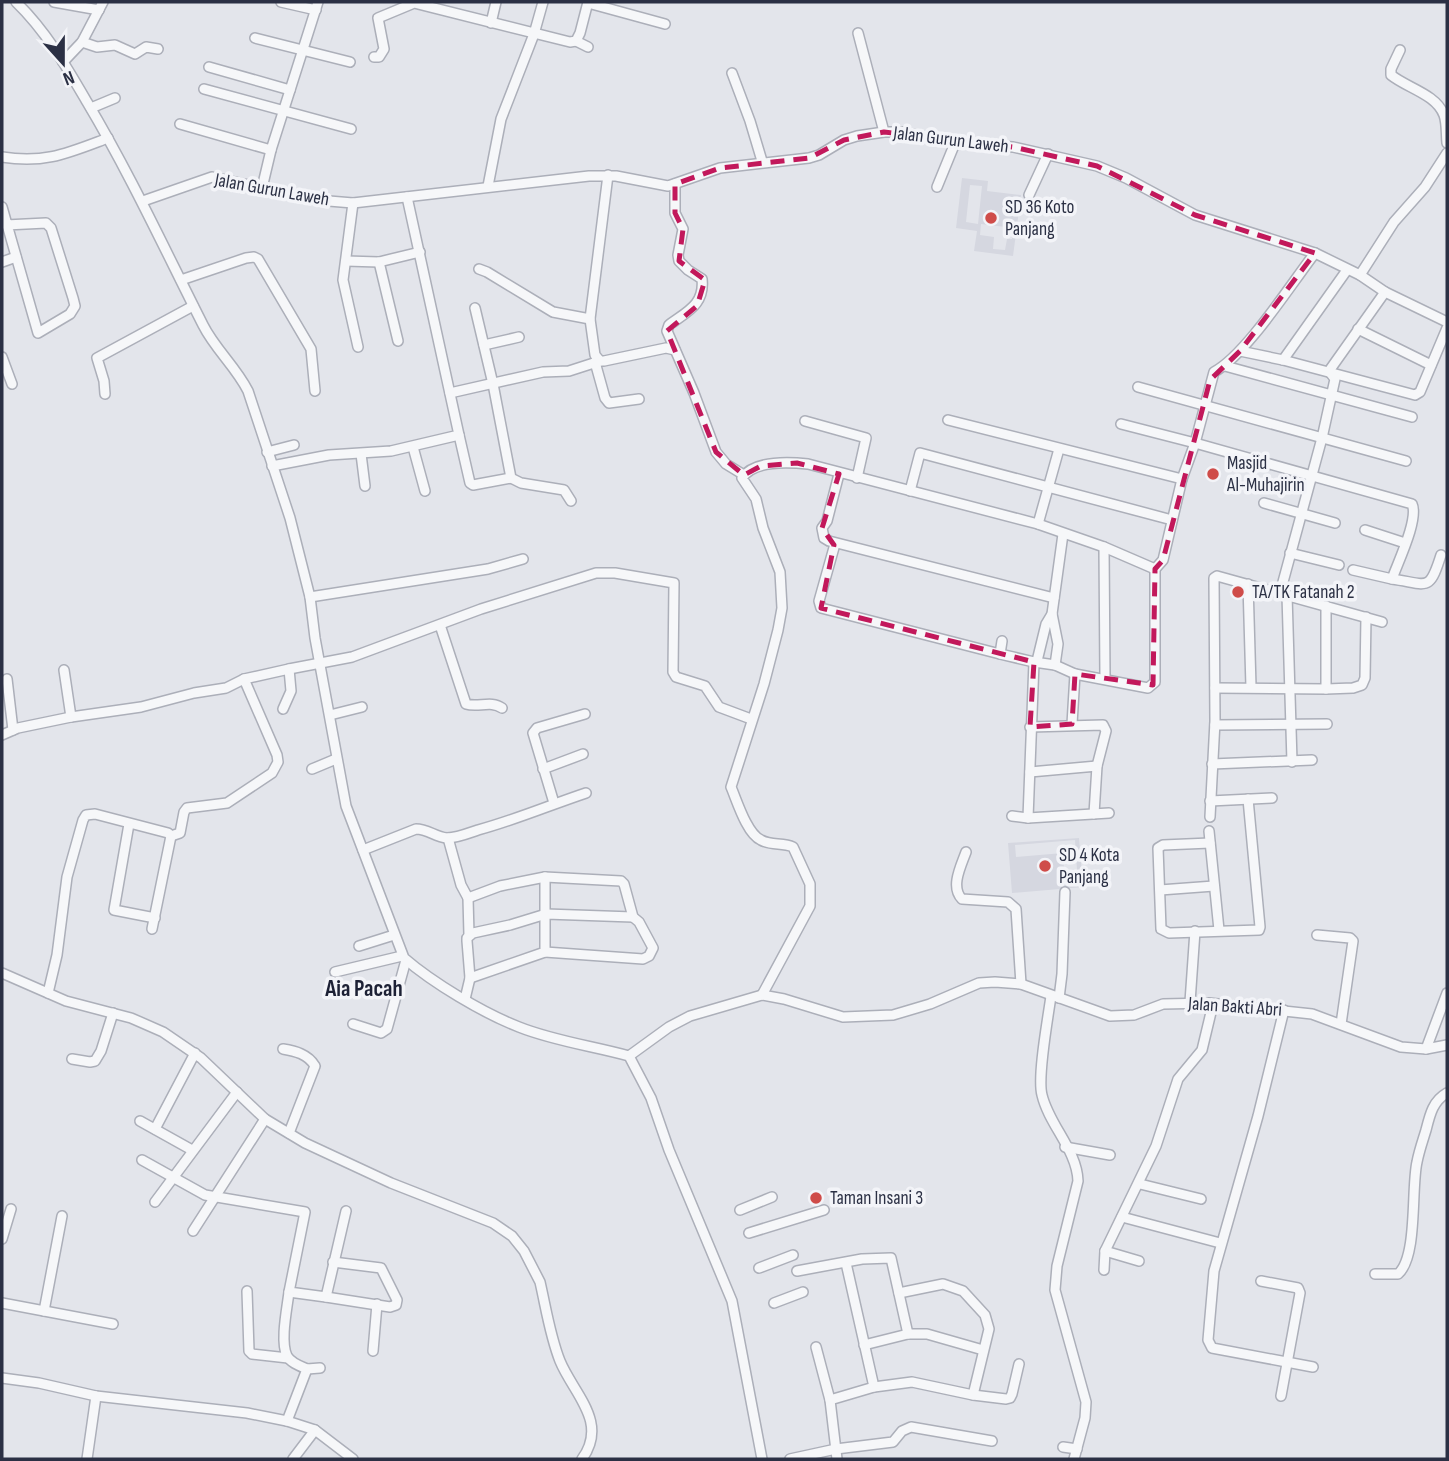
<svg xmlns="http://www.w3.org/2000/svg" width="1449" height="1461" font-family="'Sofia Sans Condensed',sans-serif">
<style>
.built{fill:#d5d7e0;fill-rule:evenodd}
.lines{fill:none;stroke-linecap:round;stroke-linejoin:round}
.street-casing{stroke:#acafb9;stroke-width:12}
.street{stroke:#f6f7f9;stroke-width:9}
.marked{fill:none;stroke:#c2185b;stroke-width:5;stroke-dasharray:14 9;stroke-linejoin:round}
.poi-dot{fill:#cf4c49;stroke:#f3f4f8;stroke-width:2.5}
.labels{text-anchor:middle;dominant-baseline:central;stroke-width:7;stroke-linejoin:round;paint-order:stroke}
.street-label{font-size:19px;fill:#2b3044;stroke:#f3f4f8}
.poi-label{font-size:19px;fill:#2b3044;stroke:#f3f4f8;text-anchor:start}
.quarter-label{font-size:23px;font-weight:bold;fill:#1d2135;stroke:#f3f4f8}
</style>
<rect width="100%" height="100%" fill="#e3e5eb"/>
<g class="built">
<path d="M 962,178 L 988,181 L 987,191 L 1021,195 L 1013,256 L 974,251 L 977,231 L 956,228 ZM 970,185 L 982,186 L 978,224 L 966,222 ZM 981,224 L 1014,228 L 1012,239 L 1007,239 L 1005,250 L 993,249 L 994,237 L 980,235 Z"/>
<path d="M 1079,838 L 1083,887 L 1012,893 L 1008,843 ZM 1075,840 L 1078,884 L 1065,885 L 1063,853 L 1016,857 L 1015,845 Z"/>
</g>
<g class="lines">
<defs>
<g id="street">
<path d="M 16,2 C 46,31 66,66 87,102 C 130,174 165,250 203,325 C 215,349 236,367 248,391 L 290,518 L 310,597 L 315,638 L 346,806 L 404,958 C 433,983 483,1013 519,1027 C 554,1041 593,1046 629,1056 L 651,1098 L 669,1150 L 732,1301 L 762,1459"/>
<polyline points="54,2 99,10"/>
<polyline points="281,2 316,10"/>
<polyline points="588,3 665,24"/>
<polyline points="491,23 496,2"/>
<polyline points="858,33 884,132"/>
<polyline points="255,38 350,62"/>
<polyline points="576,41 588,47"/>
<polyline points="82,42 97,47 115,45 135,54 146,47 158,49"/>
<path d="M 1400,50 L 1391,69 L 1391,75 C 1407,88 1436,94 1444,115 C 1447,123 1446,134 1447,143"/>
<polyline points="374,57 379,57 384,49 378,18 414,3 570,42 576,41 580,33 588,2"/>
<polyline points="63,62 82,42 103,2"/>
<polyline points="209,67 290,90"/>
<polyline points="732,73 750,121 762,161"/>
<polyline points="204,89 351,129"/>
<polyline points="91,108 115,98"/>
<polyline points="180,124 271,150"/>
<path d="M 2,157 C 45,164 68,153 108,138"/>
<polyline points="608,175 590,319 595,355 600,361 604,361 666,348 675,350"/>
<path d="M 675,184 L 675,213 L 683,229 L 678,255 L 679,261 L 688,270 L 702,279 C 705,305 686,312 669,325 L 667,331 L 694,393 L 716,452 L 726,464 L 744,475"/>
<polyline points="488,186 501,119 534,34 543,2"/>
<polyline points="937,187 955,143"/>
<polyline points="262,188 271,150 318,2"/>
<polyline points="1029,195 1048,154"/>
<polyline points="143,201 212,177 317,200 353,203 589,176 616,176 668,186 720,168 809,158 819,155 844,140 857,136 884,132 901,132 955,143 1013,147 1097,166 1126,178 1195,215 1315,253 1360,275 1385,292 1447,322"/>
<polyline points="353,203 343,280 358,347"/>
<polyline points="2,207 38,333 70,314 75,306 73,298 51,228 46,223 6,225"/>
<polyline points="346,261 379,262 420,252"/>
<polyline points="2,262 16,257"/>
<polyline points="379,262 398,341"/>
<polyline points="479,269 487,272 553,312 590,319"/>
<polyline points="1360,275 1394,222 1425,187 1447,153"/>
<polyline points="181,280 246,258 254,257 258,259 311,349 315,391"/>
<polyline points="475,308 493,384 511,478 521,483 564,490 571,501"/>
<polyline points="1358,329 1431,365"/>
<polyline points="484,345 519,337"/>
<polyline points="1240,351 1283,360 1415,395 1420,392 1447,328"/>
<polyline points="2,357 12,384"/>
<polyline points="1283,360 1347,270"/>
<polyline points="595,362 605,398 609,403 639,399"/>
<polyline points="1225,366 1412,417"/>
<polyline points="1138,387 1406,461"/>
<polyline points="450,393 543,372 569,371 600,361"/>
<polyline points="105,394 104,381 97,358 193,306"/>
<polyline points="948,420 1182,479"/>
<polyline points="805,421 866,438 857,478"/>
<path d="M 1121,424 L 1195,443 L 1214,372 C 1246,355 1291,284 1315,253"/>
<polyline points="459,435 470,483 473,485 511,478"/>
<polyline points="413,447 425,491"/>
<polyline points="267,452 294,445"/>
<polyline points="361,454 365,486"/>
<polyline points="272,466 329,455 391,451 459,435 407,197"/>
<polyline points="839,474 827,521 822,528 824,538 829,541 1054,598"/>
<polyline points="910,491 920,453 1172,520"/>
<polyline points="1264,503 1335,523"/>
<polyline points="1038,524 1059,449"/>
<polyline points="1365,530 1405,543"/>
<polyline points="835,544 819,601 821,608 1000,654"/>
<polyline points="1104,547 1105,678"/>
<polyline points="1290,553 1339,565"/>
<path d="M 1392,579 C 1428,584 1429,593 1441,555"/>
<polyline points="1248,584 1251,687"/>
<polyline points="1280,593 1322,438 1335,379 1329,371 1385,292"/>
<polyline points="1287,595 1292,762"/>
<polyline points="310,597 488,569 523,559"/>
<polyline points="1326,606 1326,689"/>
<polyline points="1052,614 1058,644 1055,665"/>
<path d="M 440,625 L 466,704 C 478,708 491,700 502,708"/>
<polyline points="1002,641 1000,654 1034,662"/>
<polyline points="1037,661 1046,624 1052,614 1063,534"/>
<polyline points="64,670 71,717"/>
<polyline points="7,679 13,730"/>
<polyline points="1215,688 1326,689 1353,688 1362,685 1365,678 1366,617"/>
<polyline points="283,709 291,691 289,669"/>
<polyline points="330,715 362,707"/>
<polyline points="1072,724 1075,674"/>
<polyline points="1215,725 1327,724"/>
<polyline points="1030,727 1103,725 1106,731 1097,766"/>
<polyline points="2,735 18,728 71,717 141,707 194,693 226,688 244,679 289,669 352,657 481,609 596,573 615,573 674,583 673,672 676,677 705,686 719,707 751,719"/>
<polyline points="1212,764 1312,760"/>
<polyline points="312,769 336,759"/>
<polyline points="543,769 583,754"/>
<polyline points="1030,772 1097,766 1094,814"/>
<polyline points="1210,801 1272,798"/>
<polyline points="554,803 533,733 537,728 585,714"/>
<polyline points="1012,816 1028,818 1109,813"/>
<polyline points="1210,817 1215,721 1214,578 1217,576 1382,622"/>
<path d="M 1028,818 L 1034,662 L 1055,665 L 1075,674 L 1148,688 L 1155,682 L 1155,569 L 1163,560 L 1182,479 L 1195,443 L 1412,504 C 1419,519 1398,562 1392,579 L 1353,570"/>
<polyline points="129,824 114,910 155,918"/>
<polyline points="1209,831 1219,930"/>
<polyline points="171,836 180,833 184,812 187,808 227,803 272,773 278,762 277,755 244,679"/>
<polyline points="448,838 461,885 468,898 469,935"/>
<polyline points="1210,843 1163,845 1158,848 1161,929 1169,933 1259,930 1260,927 1248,799"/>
<path d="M 363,850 L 416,829 C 428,829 435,837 447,838 C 457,838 469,833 478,830 C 515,820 550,805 586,793"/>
<path d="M 966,852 C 961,866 950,887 962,899 L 1008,902 L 1016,909 L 1021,984"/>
<polyline points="1160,890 1214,886"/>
<polyline points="468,898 500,886 545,877 621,881 624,884 633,917 639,922 653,948 649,956 643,959 545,952"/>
<polyline points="1317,935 1350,938 1353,941 1341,1024"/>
<polyline points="359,946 394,935"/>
<polyline points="335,972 402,956"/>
<path d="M 2,973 L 66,1001 L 131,1018 L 163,1032 L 201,1058 L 265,1119 L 305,1143 L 391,1183 L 493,1223 L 512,1236 L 524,1251 L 540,1282 C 546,1308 550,1336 560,1361 C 573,1393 609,1422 582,1459"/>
<polyline points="470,978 545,952 545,877"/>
<polyline points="48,993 57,955 67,877 83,820 86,815 95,814 168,833 171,836 152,929"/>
<path d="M 762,995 L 810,906 L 810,884 L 793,847 C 783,842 771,846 761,840 C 747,834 737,801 731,787 L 764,684 L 778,630 L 782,608 L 780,572 L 763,528 L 756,499 L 742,478 C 754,460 789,462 808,464 L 1038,524 L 1104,547 L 1155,569"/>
<path d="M 1051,996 C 1048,1018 1037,1077 1042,1095 C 1049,1125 1077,1150 1078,1181 L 1057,1266 L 1055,1290 L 1086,1402 L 1085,1418 L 1074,1459"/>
<polyline points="1059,998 1062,974 1065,892"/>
<polyline points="465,999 470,978 467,941 467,938 473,933 510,925 546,914 633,917"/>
<polyline points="1190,1002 1195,931"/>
<polyline points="1284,1010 1258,1116 1214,1271 1208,1340 1212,1348 1313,1367"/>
<polyline points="353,1024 381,1033 387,1029 406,960"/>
<path d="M 283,1049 C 295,1051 308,1054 315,1066 L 289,1133"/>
<polyline points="1426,1049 1447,993"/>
<polyline points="629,1056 669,1027 690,1016 762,995 784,999 843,1017 893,1015 930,1004 979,983 995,982 1021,984 1110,1016 1134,1015 1163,1004 1209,1003 1312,1014 1401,1047 1426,1049 1447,1045"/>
<polyline points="72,1059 90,1062 95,1061 101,1051 113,1013"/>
<polyline points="140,1121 192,1150"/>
<polyline points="155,1129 195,1053"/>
<polyline points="1065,1147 1110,1155"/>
<polyline points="142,1160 205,1195 305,1212 289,1292 326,1297 346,1211"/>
<polyline points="1140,1184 1201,1199"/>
<polyline points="155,1202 237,1092"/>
<polyline points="740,1210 772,1197"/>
<polyline points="1122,1217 1220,1243"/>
<polyline points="193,1231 265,1119"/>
<polyline points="749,1233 824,1210"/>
<polyline points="2,1239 11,1209"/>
<polyline points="1105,1251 1139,1261"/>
<polyline points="759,1268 793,1255"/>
<polyline points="1104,1270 1105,1251 1156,1146 1178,1079 1202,1050 1213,1004"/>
<polyline points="797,1271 862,1259 891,1258 908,1334"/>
<path d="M 1375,1274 L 1398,1274 C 1418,1257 1411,1187 1417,1162 C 1419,1151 1423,1140 1426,1130 C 1430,1114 1433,1101 1447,1093"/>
<polyline points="1261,1281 1298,1288 1300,1293 1281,1396"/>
<polyline points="247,1291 249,1351 252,1354 288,1358"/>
<polyline points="899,1293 943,1284 963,1291 985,1315 989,1329 973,1395"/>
<polyline points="326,1297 390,1307 396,1305 397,1300 381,1268 333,1262"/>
<polyline points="2,1303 113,1324"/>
<polyline points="774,1303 803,1292"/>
<polyline points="44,1311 62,1216"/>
<polyline points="864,1345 908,1334 927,1334 983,1350"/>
<polyline points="816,1347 830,1400"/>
<polyline points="373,1351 377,1304"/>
<polyline points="307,1369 320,1368"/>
<polyline points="2,1378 39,1383 96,1396 247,1413 287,1421 315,1430 353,1459"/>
<polyline points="874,1387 912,1382 973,1395 1006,1399 1010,1398 1012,1394 1019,1364"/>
<path d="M 287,1421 L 307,1369 C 300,1366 291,1363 287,1356 C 280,1341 287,1309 289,1292"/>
<polyline points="1063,1447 1077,1449"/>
<polyline points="87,1459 96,1396"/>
<polyline points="293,1459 315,1430"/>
<polyline points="790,1459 836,1449 893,1442 902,1431 911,1427 992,1441"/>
<polyline points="837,1459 830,1400 874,1387 846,1263"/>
</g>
</defs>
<use href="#street" class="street-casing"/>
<use href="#street" class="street"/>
</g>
<path class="marked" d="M 884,132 L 1013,147 L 1097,166 L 1195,215 L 1315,253 L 1240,351 L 1210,380 L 1163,560 L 1155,569 L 1153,685 L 1075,674 L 1072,724 L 1030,727 L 1034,662 L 821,608 L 834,545 L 822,528 L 839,474 L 797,463 L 761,466 L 744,475 L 716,452 L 667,331 L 697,306 L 705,280 L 679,261 L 683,229 L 675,213 L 675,184 L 720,168 L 809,158 L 844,140 Z"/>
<g class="poi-dot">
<circle cx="991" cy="218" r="7"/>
<circle cx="1213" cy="474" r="7"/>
<circle cx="1238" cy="592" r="7"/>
<circle cx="1045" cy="866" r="7"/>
<circle cx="816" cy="1198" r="7"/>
</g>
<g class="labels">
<g class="street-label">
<text transform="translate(951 140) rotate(7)">Jalan Gurun Laweh</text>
<text transform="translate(272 190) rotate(10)">Jalan Gurun Laweh</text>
<text transform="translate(1235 1007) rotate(4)">Jalan Bakti Abri</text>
</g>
<g class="poi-label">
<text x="1005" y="207">SD 36 Koto<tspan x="1005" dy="22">Panjang</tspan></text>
<text x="1227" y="463">Masjid<tspan x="1227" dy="22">Al-Muhajirin</tspan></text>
<text x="1252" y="592">TA/TK Fatanah 2</text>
<text x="1059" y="855">SD 4 Kota<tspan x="1059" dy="22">Panjang</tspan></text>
<text x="830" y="1198">Taman Insani 3</text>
</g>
<g class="quarter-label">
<text x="364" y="989">Aia Pacah</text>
</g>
</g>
<rect width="1449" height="1461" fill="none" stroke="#2b3044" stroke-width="7"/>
<g transform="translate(63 63) rotate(159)" stroke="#f3f4f8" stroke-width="5" paint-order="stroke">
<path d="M0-5L12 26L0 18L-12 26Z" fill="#2b3044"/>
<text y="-10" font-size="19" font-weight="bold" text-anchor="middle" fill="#2b3044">N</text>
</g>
</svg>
